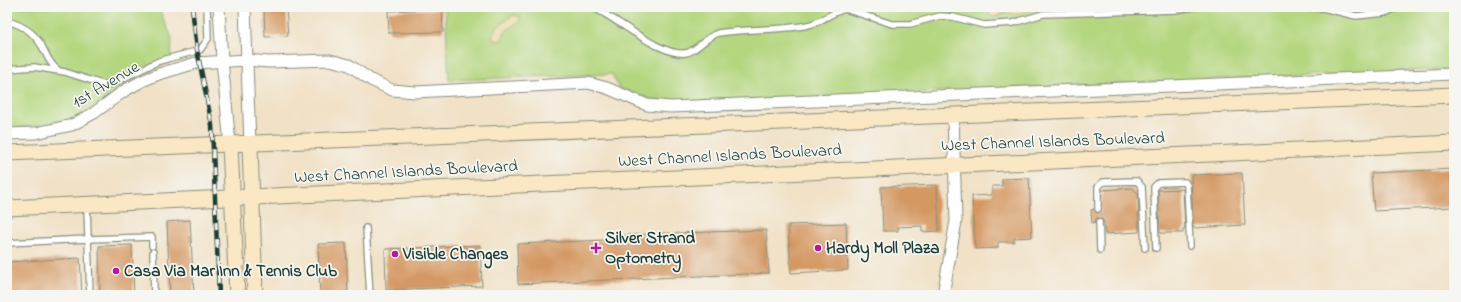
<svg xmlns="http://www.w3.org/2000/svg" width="1461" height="302" font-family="'Indie Flower',sans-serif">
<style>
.green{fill:#b4d67e;stroke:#6a8a59}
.sand{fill:#eeda9e;stroke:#868c69}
.building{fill:#d49862}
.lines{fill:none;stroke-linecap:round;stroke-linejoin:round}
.lane-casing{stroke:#888f7d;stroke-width:8}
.street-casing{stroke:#888f7d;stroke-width:13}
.secondary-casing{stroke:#888f7d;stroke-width:17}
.lane{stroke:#fff;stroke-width:5.5}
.street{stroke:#fff;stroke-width:11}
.secondary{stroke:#fae7c3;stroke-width:15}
.rail-casing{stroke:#1f3d34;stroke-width:4.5}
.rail{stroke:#f6f6f2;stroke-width:3;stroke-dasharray:9;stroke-linecap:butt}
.poi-dot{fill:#b5179e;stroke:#f6f6f2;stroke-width:1.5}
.labels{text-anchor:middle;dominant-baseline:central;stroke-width:3.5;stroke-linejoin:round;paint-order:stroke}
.street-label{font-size:17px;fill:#1f3d34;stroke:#f6f6f2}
.poi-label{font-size:17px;font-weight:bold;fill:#1f3d34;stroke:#f6f6f2;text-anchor:start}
</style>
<rect width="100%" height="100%" fill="#f6f6f2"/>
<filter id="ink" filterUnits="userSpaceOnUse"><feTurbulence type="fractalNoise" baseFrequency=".025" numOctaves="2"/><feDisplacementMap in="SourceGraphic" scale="8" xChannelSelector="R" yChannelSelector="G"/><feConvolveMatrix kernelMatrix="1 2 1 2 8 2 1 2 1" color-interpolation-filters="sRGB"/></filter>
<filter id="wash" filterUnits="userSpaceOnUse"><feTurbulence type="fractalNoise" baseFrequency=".012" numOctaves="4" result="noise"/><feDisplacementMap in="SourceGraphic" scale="16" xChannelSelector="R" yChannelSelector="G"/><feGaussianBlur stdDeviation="0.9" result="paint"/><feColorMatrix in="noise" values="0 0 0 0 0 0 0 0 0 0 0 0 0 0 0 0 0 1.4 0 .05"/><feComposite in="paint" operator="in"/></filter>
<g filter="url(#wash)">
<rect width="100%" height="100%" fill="#f1e1c6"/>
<g class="green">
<polygon points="7,7 158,7 172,38 171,62 137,76 99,104 67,121 29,127 7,128"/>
<polygon points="445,7 1454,7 1454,69 671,103 653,100 619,88 612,74 449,80"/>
</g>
<g class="sand">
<path d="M 990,7 L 1025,7 L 1025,10 C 1020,17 1014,14 1007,13 C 1002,13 997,17 992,17 L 988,12 Z"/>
<polygon points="513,15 520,16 520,21 505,31 502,40 495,41 492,36 496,28"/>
</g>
<g id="blocks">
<g class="building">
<polygon points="264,7 286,7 288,36 265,37"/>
<polygon points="442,9 443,32 389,33 388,11"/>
<polygon points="1454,169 1454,207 1374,211 1371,173"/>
<polygon points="1242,173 1245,225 1193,228 1191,175"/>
<polygon points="1029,178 1032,237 1014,238 1014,242 998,242 998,248 975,249 972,196 992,195 992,186 1002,186 1002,179"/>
<polygon points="937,185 939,231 922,232 922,226 898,227 898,231 883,231 881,187"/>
<polygon points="1132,188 1138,193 1139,232 1105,234 1104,222 1101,218 1097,218 1095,222 1092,223 1091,210 1094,209 1098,213 1101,211 1102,190"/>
<polygon points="1183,189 1185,229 1183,229 1183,233 1160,233 1158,190"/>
<polygon points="190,220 194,295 170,295 167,222"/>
<polygon points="846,223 848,270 791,273 788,225"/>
<polygon points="766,230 769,273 518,284 517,244 626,239 625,235"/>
<polygon points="346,243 348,295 320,295 318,244"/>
<polygon points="132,245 134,295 100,295 99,246"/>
<polygon points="480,245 482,286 386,290 385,249"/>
<polygon points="80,258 82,295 7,295 7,262"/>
</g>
</g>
</g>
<g filter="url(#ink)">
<use href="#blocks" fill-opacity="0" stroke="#888f7d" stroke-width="1"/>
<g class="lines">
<defs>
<g id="lane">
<path d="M 592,7 C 617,18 660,56 685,53 C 694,53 706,37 718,33 C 748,28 779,31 808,25 C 823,22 831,12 845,9 L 892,24 L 910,24 L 940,16 L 953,17 L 984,25 L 1013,23 L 1043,14 L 1175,10 L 1193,7"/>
<polyline points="1292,7 1323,8 1356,16 1385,13 1398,7"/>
<path d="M 7,21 C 26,26 37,35 45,52 C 48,59 51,65 58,70"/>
<polyline points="7,69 34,67 65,72 102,84 111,84 159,61 200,50 208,39 207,7"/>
<polyline points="87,205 88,239 152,237 152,246"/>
<polyline points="1098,209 1098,187 1103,182 1137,181 1142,187 1145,248"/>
<polyline points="1099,222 1100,250"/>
<polyline points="366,228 370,295"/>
<polyline points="7,243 88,239 90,295"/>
<polyline points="1156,248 1154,187 1158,183 1185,182 1187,185 1190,246"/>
<polyline points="153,252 154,295"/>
</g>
<g id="street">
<polyline points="219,7 222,60 230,145"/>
<polyline points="245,7 250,145"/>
<polyline points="7,134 36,133 72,125 94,113 124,91 142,81 159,74 196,63 247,60 269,62 330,60 349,65 371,80 392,90 415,92 588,83 607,88 647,105 671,107 1454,74"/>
<polyline points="943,295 956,221 953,114"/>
</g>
<g id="secondary">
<polyline points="230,145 237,295"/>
<polyline points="250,145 255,295"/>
<path d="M 7,153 C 489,135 972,113 1454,95"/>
<polyline points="7,208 1454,143"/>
</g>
</defs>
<use href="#lane" class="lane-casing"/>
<use href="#street" class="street-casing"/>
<use href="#secondary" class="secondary-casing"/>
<use href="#lane" class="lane"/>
<use href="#street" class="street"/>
<use href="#secondary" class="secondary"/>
<defs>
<polyline id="rail" points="192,7 197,50 212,125 219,295"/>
</defs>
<use href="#rail" class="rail-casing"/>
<use href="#rail" class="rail"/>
</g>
</g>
<g class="poi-dot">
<path d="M594 242h4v4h4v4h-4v4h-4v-4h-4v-4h4z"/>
<circle cx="818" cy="248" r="4"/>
<circle cx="395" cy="254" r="4"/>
<circle cx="116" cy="271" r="4"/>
</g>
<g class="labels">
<g class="street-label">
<text transform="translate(106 85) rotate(-31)">1st Avenue</text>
<text transform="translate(1053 142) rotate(-2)">West Channel Islands Boulevard</text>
<text transform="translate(730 156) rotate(-3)">West Channel Islands Boulevard</text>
<text transform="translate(406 172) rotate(-3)">West Channel Islands Boulevard</text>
</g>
<g class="poi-label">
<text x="605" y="238">Silver Strand<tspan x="605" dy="20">Optometry</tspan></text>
<text x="826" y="248">Hardy Moll Plaza</text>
<text x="403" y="254">Visible Changes</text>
<text x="124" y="271">Casa Via Mar Inn &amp; Tennis Club</text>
</g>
</g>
<rect width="1461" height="302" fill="none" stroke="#f6f6f2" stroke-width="24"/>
</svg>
